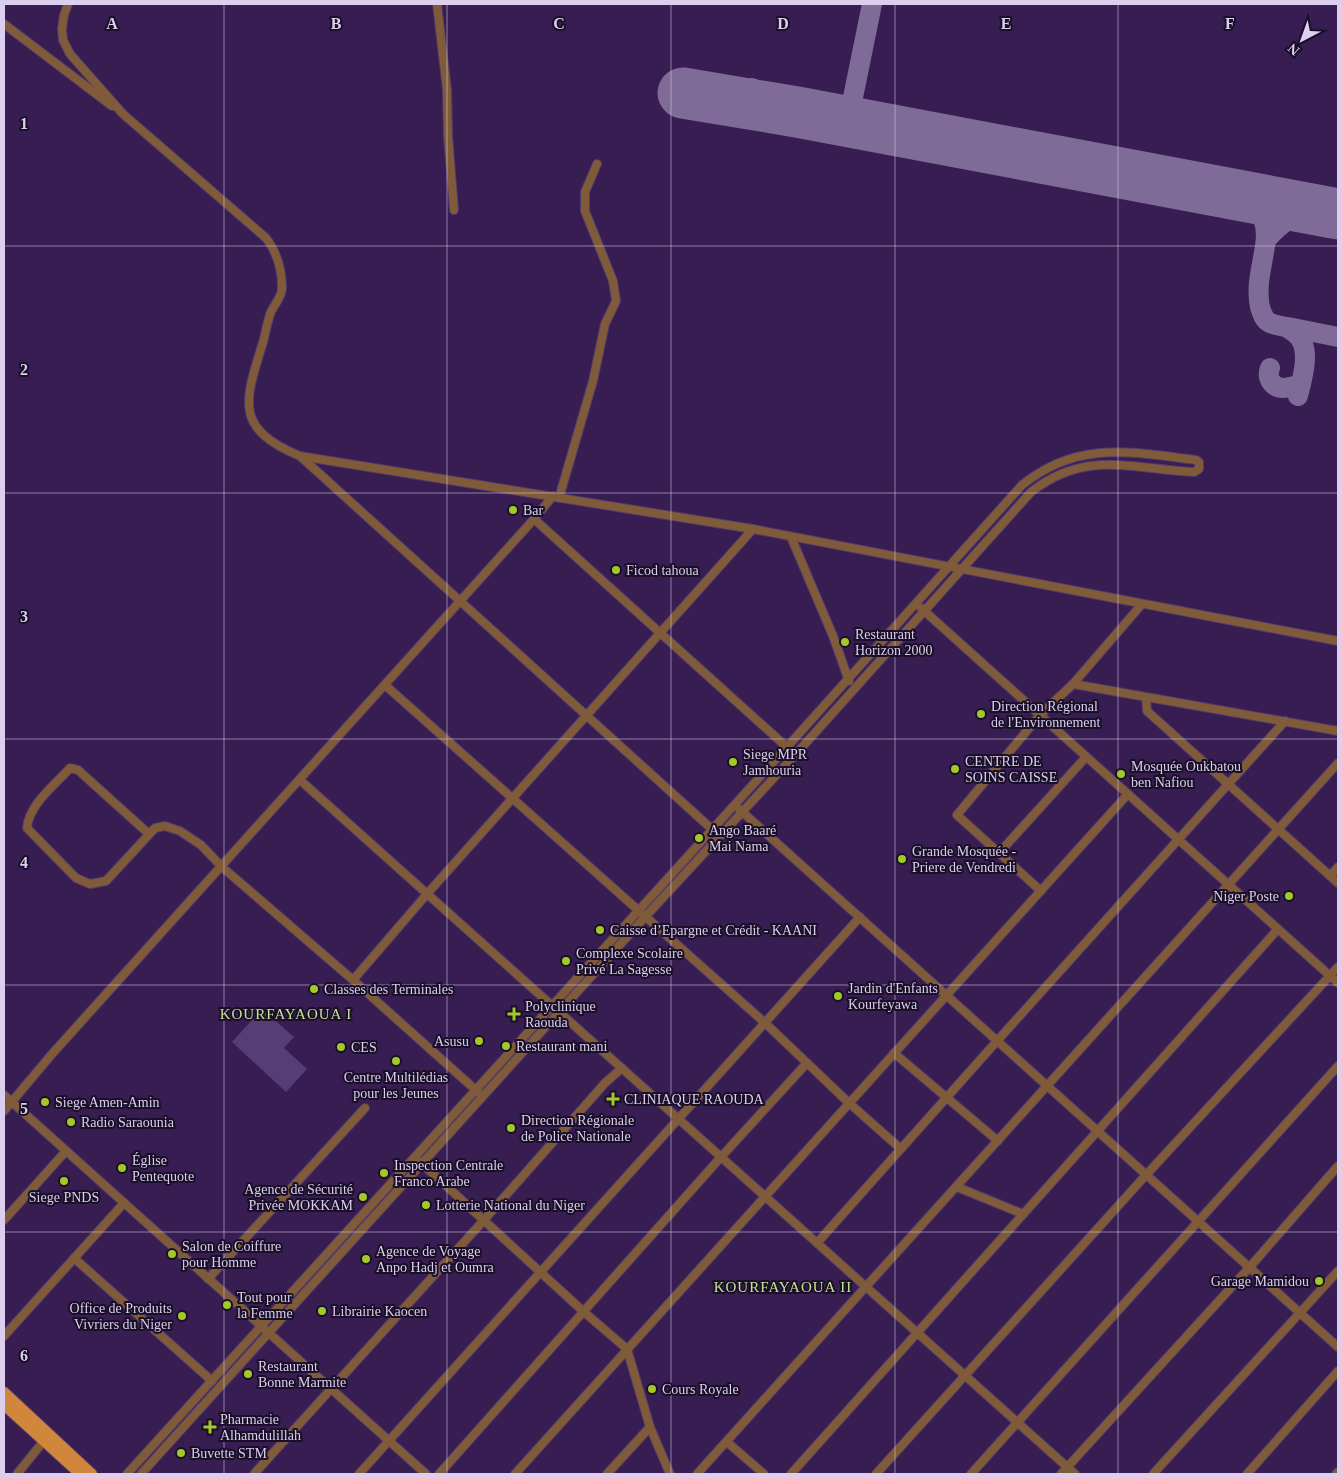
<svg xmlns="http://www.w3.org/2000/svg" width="1342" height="1478" font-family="'Times New Roman',serif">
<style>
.garden{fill:#573d77}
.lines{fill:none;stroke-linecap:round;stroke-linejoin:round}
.taxiway{stroke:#7f6b97;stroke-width:20}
.runway{stroke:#7f6b97;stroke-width:51}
.minor-casing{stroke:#51396b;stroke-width:10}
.major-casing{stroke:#51396b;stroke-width:12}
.minor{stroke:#7f5b3a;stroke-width:8}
.major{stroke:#d0863b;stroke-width:10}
.grid{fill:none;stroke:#dbceef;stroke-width:1;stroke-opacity:0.55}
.poi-dot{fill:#a2c929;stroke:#190f26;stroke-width:2}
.labels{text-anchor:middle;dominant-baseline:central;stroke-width:4;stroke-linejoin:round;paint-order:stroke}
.poi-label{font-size:14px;fill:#dbceef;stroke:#190f26;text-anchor:start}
.neighbourhood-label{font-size:15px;letter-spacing:1px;fill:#c7e096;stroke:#190f26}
.grid-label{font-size:16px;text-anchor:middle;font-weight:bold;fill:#dbceef;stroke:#190f26;stroke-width:4;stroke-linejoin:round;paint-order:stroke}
</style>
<rect width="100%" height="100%" fill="#371d52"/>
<polygon class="garden" points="262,1009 294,1037 284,1048 307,1069 286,1092 232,1042"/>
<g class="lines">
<g class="taxiway">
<polyline points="752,88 783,108 797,112"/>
<polyline points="726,115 761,107"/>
<polyline points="848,122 872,4"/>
<path d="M 1227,194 C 1296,213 1250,261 1260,307 C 1262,314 1264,320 1270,323 C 1277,326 1286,327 1293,328 C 1308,331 1323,334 1338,337"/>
<path d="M 1267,239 C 1282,222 1292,215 1315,210"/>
<path d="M 1286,327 C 1290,330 1295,332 1299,337 C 1311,351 1302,379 1298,396"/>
<path d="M 1270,368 C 1268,373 1268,376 1270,380 C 1277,393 1291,387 1301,384"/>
</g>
<polyline class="runway" points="683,93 797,112 1338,214"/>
<defs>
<g id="minor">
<path d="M 68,4 L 64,15 L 62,29 L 63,40 L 70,54 L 123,114 L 266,238 C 277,252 282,271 282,288 C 282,297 274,305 271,312 C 267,322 266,332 263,342 C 245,401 233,428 300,456 L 753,529 L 1338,641"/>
<polyline points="437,4 447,90 448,136 454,210"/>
<polyline points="4,24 112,106"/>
<polyline points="300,456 714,831"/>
<polyline points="553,496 534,519 790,750"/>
<polyline points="559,498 593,381 605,324 616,301 613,281 585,211 585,192 597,164"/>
<polyline points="791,537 833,636 849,681"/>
<polyline points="921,608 1338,983"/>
<polyline points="1073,684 1338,731"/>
<polyline points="385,685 764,1022 849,1103 901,1149"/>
<polyline points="1146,697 1147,711 1338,883"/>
<polyline points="300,780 1075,1474"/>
<polyline points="739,809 1338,1347"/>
<path d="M 149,834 L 78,770 L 70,768 C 55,785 29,804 27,828 L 76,878 L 90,884 L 106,881 L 155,828 L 165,826 L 180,831 L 201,845 L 222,867 L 353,980 L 478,1092"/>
<polyline points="999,853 1086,757"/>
<polyline points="1330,876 1338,867"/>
<polyline points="1041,891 957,815 1040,715 1073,684 1142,604"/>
<polyline points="353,980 427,894 753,529"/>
<polyline points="894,1053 998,1141"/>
<polyline points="4,1095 426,1474"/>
<polyline points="4,1111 52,1054 534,519"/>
<polyline points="419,1161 584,1312 627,1349 650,1427 670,1474"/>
<polyline points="957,1187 1023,1214"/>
<polyline points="4,1220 66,1151"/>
<polyline points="817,1243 997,1041 1285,721"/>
<polyline points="74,1258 212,1381"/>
<polyline points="208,1279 365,1108"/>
<polyline points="4,1336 124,1203"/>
<polyline points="727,1442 764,1474"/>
<polyline points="17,1474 43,1442"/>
<path d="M 127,1474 L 787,747 L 1022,485 C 1078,440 1130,452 1196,460 L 1199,462 L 1199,469 L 1194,472 C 1132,469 1086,449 1031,492 L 795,755 L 645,917 L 141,1474"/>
<polyline points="254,1474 484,1220 605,1083 622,1068"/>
<polyline points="359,1474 860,917"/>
<polyline points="439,1474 721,1157 807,1063"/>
<polyline points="515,1474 1128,794"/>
<polyline points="607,1474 650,1427"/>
<polyline points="697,1474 1338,763"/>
<polyline points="791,1474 1278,929"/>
<polyline points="876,1474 1146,1175 1338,967"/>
<polyline points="971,1474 1338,1066"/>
<polyline points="1061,1474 1249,1268 1338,1166"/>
<polyline points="1153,1474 1338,1271"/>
<polyline points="1247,1474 1338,1371"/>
<polyline points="1336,1474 1338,1472"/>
</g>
<g id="major">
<polyline points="4,1392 92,1474"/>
<polyline points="4,1405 80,1474"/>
</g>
</defs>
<use href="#minor" class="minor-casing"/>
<use href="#major" class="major-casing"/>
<use href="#minor" class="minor"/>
<use href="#major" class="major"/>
</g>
<path class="grid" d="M 224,4 L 224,1474M 447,4 L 447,1474M 671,4 L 671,1474M 895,4 L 895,1474M 1118,4 L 1118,1474M 4,246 L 1338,246M 4,493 L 1338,493M 4,739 L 1338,739M 4,985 L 1338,985M 4,1232 L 1338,1232"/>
<g class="poi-dot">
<circle cx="513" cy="510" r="5"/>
<circle cx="616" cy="570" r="5"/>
<circle cx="845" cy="642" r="5"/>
<circle cx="981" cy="714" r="5"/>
<circle cx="733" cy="762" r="5"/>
<circle cx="955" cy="769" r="5"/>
<circle cx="1121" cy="774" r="5"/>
<circle cx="699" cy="838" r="5"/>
<circle cx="902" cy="859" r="5"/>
<circle cx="1289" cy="896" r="5"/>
<circle cx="600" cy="930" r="5"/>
<circle cx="566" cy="961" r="5"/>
<circle cx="314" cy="989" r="5"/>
<circle cx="838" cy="996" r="5"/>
<path d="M511.5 1006.5h5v5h5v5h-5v5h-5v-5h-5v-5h5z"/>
<circle cx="479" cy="1041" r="5"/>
<circle cx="506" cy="1046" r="5"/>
<circle cx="341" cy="1047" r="5"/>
<circle cx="396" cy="1061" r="5"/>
<path d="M610.5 1091.5h5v5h5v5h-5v5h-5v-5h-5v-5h5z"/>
<circle cx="45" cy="1102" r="5"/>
<circle cx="71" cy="1122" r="5"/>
<circle cx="511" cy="1128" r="5"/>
<circle cx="122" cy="1168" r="5"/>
<circle cx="384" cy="1173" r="5"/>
<circle cx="64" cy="1181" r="5"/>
<circle cx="363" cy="1197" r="5"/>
<circle cx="426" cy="1205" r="5"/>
<circle cx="172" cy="1254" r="5"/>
<circle cx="366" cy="1259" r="5"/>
<circle cx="1319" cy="1281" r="5"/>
<circle cx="227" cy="1305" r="5"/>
<circle cx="322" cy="1311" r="5"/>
<circle cx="182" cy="1316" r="5"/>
<circle cx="248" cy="1374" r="5"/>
<circle cx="652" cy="1389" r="5"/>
<path d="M207.5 1419.5h5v5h5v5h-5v5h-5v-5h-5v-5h5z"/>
<circle cx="181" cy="1453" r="5"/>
</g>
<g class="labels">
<g class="poi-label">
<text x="523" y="510">Bar</text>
<text x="626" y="570">Ficod tahoua</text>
<text x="855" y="634">Restaurant<tspan x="855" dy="16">Horizon 2000</tspan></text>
<text x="991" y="706">Direction Régional<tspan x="991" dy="16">de l'Environnement</tspan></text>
<text x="743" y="754">Siege MPR<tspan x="743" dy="16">Jamhouria</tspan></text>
<text x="965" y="761">CENTRE DE<tspan x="965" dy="16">SOINS CAISSE</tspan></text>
<text x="1131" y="766">Mosquée Oukbatou<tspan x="1131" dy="16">ben Nafiou</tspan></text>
<text x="709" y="830">Ango Baaré<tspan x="709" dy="16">Mai Nama</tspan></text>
<text x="912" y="851">Grande Mosquée -<tspan x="912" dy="16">Priere de Vendredi</tspan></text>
<text x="1279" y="896" text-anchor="end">Niger Poste</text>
<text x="610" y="930">Caisse d’Epargne et Crédit - KAANI</text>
<text x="576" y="953">Complexe Scolaire<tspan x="576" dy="16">Privé La Sagesse</tspan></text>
<text x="848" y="988">Jardin d'Enfants<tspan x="848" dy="16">Kourfeyawa</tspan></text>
<text x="324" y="989">Classes des Terminales</text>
<text x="525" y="1006">Polyclinique<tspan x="525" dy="16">Raouda</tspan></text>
<text x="469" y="1041" text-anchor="end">Asusu</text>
<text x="516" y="1046">Restaurant mani</text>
<text x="351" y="1047">CES</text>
<text x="396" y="1077" text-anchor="middle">Centre Multilédias<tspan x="396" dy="16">pour les Jeunes</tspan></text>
<text x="624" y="1099">CLINIAQUE RAOUDA</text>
<text x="55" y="1102">Siege Amen-Amin</text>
<text x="521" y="1120">Direction Régionale<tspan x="521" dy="16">de Police Nationale</tspan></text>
<text x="81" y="1122">Radio Saraounia</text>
<text x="132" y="1160">Église<tspan x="132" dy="16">Pentequote</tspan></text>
<text x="394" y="1165">Inspection Centrale<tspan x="394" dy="16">Franco Arabe</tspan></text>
<text x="353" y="1189" text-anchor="end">Agence de Sécurité<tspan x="353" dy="16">Privée MOKKAM</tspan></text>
<text x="64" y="1197" text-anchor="middle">Siege PNDS</text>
<text x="436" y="1205">Lotterie National du Niger</text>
<text x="182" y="1246">Salon de Coiffure<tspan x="182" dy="16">pour Homme</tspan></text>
<text x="376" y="1251">Agence de Voyage<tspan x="376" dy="16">Anpo Hadj et Oumra</tspan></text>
<text x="1309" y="1281" text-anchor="end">Garage Mamidou</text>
<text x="237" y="1297">Tout pour<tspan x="237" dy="16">la Femme</tspan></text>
<text x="172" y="1308" text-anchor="end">Office de Produits<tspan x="172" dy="16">Vivriers du Niger</tspan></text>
<text x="332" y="1311">Librairie Kaocen</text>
<text x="258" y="1366">Restaurant<tspan x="258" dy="16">Bonne Marmite</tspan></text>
<text x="662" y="1389">Cours Royale</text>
<text x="220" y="1419">Pharmacie<tspan x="220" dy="16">Alhamdulillah</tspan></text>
<text x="191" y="1453">Buvette STM</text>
</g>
<g class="neighbourhood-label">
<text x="286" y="1014">KOURFAYAOUA I</text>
<text x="783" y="1287">KOURFAYAOUA II</text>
</g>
</g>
<g class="grid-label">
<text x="112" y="29">A</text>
<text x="336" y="29">B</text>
<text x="559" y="29">C</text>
<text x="783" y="29">D</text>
<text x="1006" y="29">E</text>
<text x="1230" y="29">F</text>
<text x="24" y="129">1</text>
<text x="24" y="375">2</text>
<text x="24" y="622">3</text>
<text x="24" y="868">4</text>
<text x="24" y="1114">5</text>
<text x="24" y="1361">6</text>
</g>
<rect width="1342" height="1478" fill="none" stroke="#dbceef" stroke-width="10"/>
<g transform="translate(1302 40) rotate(221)" stroke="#190f26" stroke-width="4" paint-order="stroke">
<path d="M0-4L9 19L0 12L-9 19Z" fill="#dbceef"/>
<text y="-8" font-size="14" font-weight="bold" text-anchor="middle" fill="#dbceef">N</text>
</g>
</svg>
